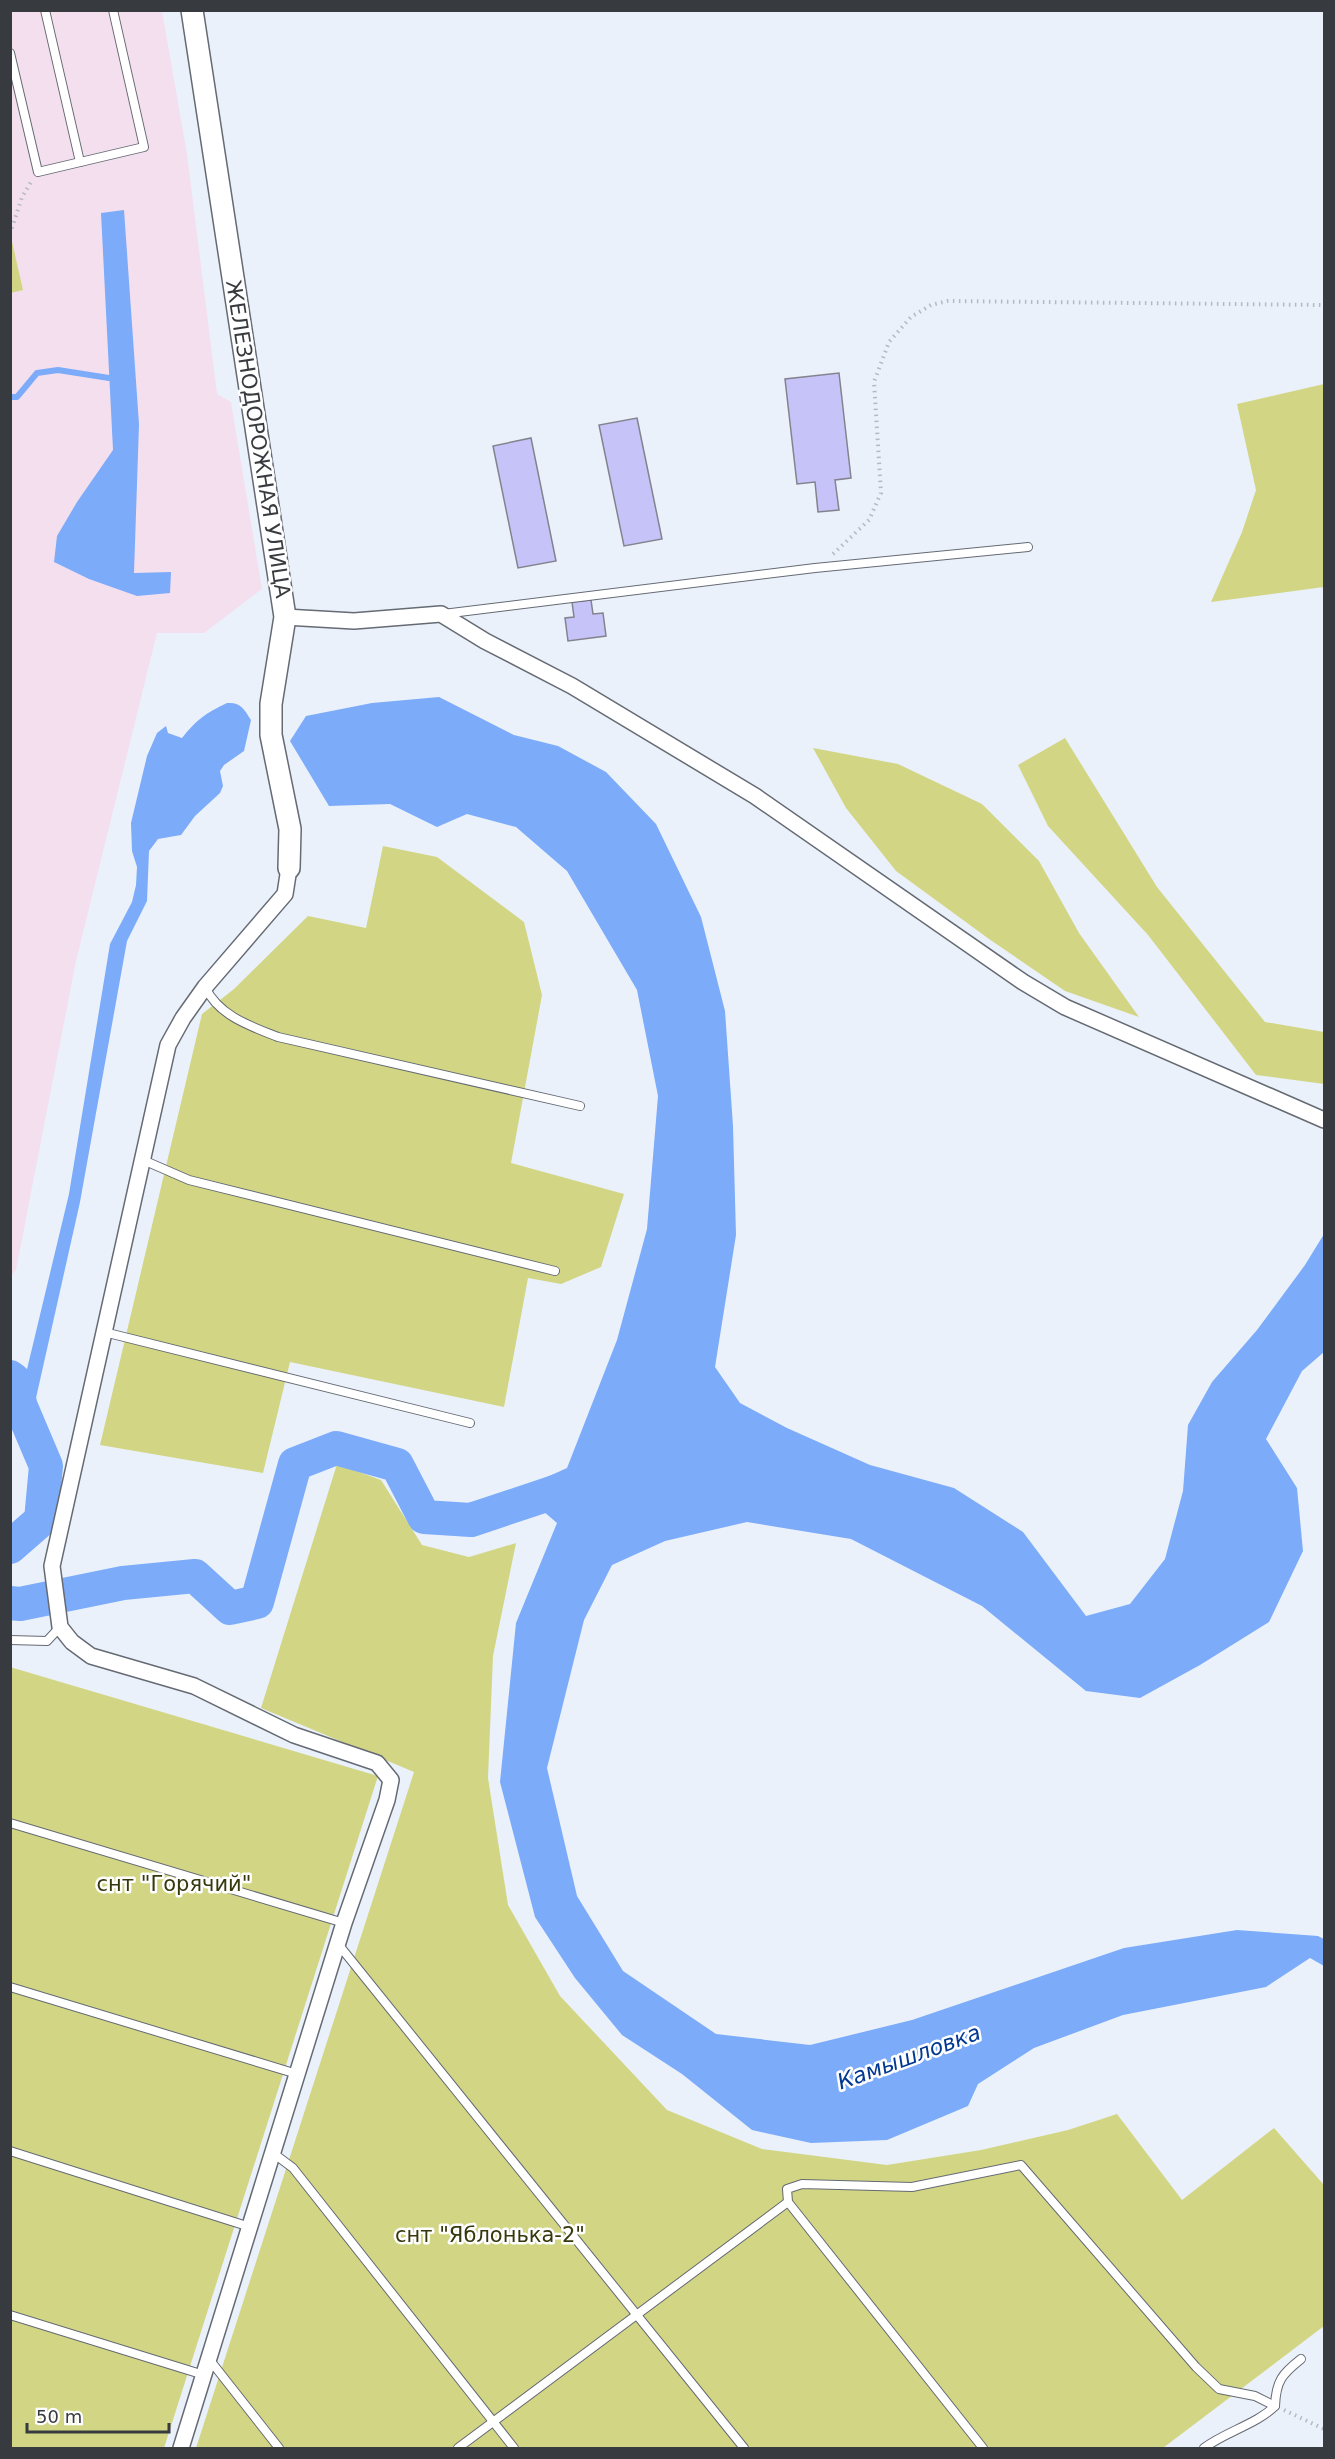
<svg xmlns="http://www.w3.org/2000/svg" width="1335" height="2459" font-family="'DejaVu Sans',sans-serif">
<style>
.industrial{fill:#f4dfef}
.green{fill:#d2d684}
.water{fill:#7cabfa}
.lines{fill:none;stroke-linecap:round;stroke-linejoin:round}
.stream{stroke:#7cabfa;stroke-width:6}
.river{stroke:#7cabfa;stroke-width:34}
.building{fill:#c6c3f9;stroke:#83838d;stroke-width:1.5}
.lane-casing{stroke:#656a73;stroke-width:10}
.street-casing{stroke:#656a73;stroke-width:18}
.secondary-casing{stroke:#656a73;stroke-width:24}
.path{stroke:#b4b9c2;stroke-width:4;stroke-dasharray:1.5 4.5;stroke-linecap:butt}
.lane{stroke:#fff;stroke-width:8}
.street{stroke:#fff;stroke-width:15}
.secondary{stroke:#fff;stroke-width:21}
.labels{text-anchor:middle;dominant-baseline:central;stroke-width:5;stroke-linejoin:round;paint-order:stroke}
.street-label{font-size:21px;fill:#373a3e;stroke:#fefefe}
.park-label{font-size:21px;fill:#37380d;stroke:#fefefe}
.water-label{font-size:22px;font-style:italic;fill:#013891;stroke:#fefefe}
</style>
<rect width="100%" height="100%" fill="#eaf1fb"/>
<polygon class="industrial" points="11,11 162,11 187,154 217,394 231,402 262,589 204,633 157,633 76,961 16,1270 11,1276"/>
<g class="green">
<polygon points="11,237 23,290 11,293 10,293"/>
<polygon points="1324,384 1324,587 1211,602 1242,532 1256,490 1237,404"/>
<polygon points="1065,738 1157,887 1265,1022 1324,1032 1324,1084 1256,1075 1148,935 1048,826 1018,765"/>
<polygon points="813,748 898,764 982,804 1039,861 1079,933 1139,1017 1065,991 989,939 896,871 846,808"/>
<polygon points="383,846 437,857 524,922 542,995 511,1163 624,1194 601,1267 561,1284 528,1278 504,1407 290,1362 263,1473 100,1445 202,1014 234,989 308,916 366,928"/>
<polygon points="337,1464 381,1480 422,1545 469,1557 516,1543 493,1656 488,1778 508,1905 560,1996 667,2110 762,2149 887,2165 981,2150 1068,2130 1117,2114 1182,2200 1274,2128 1324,2185 1324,2326 1163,2448 196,2448 414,1772 261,1708"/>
<polygon points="10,1667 378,1776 164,2448 11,2448"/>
</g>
<g class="water">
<polygon points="124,210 139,424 134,573 171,572 170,593 137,596 89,579 54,562 57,536 77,502 113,450 101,213"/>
<polygon points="439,697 514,735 558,746 606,772 656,824 701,917 725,1011 733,1126 736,1235 715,1367 740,1403 787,1428 870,1465 954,1488 1023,1532 1086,1616 1130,1604 1165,1559 1183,1491 1188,1425 1212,1382 1257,1330 1305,1265 1324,1234 1324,1352 1302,1371 1266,1439 1297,1488 1303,1551 1269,1622 1200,1665 1140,1698 1086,1691 982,1606 851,1539 747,1522 665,1541 612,1565 584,1620 547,1768 577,1896 623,1971 716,2034 810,2045 912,2020 1124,1948 1237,1930 1318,1936 1324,1939 1324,1966 1310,1958 1266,1987 1123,2015 1034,2048 978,2084 968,2106 887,2140 811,2143 752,2130 682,2074 622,2035 575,1978 535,1917 500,1782 516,1623 557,1523 529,1499 525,1487 567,1468 617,1340 647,1229 658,1096 637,990 567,871 516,827 467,814 437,827 390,804 329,806 290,741 306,716 372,703"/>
<path d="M 227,703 C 241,702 244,709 251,720 L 244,751 L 224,765 L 220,771 L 223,786 L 220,793 L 195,816 L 181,835 L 158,839 L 149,851 L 147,901 L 127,941 L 80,1202 L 34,1407 L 24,1425 L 17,1411 L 69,1194 L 110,944 L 132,902 L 136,885 L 137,867 L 132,851 L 131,823 L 147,756 L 157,733 L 166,726 L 168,733 L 182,738 C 195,721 207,712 227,703 Z"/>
</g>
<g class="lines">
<polyline class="stream" points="10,397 17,397 37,373 58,370 109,378"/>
<g class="river">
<polyline points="10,1377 14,1380 21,1407 46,1466 41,1520 10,1547"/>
<polyline points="10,1603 20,1604 123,1583 195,1576 230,1608 257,1602 295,1464 336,1448 397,1465 424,1517 471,1520 561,1490 569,1500"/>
</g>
</g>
<g class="building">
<polygon points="839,373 851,478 835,480 839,510 818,512 815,482 797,484 785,379"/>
<polygon points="637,418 662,539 624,546 599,425"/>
<polygon points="531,438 556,561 518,568 493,446"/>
<polygon points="591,600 593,614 603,613 606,636 568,641 565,618 574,617 572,602"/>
</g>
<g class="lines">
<defs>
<g id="lane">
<polyline points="45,10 80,162"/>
<polyline points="10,53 38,172 144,147 113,10"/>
<polyline points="443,614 815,568 1028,547"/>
<path d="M 205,987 C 219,1016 250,1026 278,1037 L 580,1106"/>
<polyline points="143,1160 189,1180 555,1271"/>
<polyline points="104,1332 470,1423"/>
<polyline points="10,1640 47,1641 60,1627"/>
<polyline points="10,1823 344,1923"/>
<polyline points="338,1944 744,2448"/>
<polyline points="10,1987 297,2074"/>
<polyline points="10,2151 250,2227"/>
<polyline points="273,2153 293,2168 514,2448"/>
<polyline points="10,2315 204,2375"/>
<polyline points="209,2359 279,2448"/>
<polyline points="458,2448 788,2202"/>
<polyline points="983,2448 788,2202 787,2189 802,2184 912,2187 1021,2165 1196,2367 1219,2389 1255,2396 1275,2406"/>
<path d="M 1204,2448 C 1225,2432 1257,2424 1275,2406 C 1276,2381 1282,2374 1301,2359"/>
</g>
<g id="street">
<polyline points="285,617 354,621 441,614 485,641 572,686 755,796 1023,982 1065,1007 1324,1120"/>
<polyline points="181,2448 344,1923 387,1800 391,1780 377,1763 294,1735 194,1686 91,1656 72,1642 60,1627 52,1566 168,1045 183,1018 205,987 285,894 289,868"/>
</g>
<polyline id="secondary" points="192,10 285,617 271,704 271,735 290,829 289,868"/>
</defs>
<use href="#lane" class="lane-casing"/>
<use href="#street" class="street-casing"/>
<use href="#secondary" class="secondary-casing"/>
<g class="path">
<polyline points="10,234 22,197 31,182"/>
<polyline points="833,554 869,520 881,493 874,382 889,342 911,317 931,305 948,301 1324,305"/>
<polyline points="1284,2410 1324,2429"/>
</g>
<use href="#lane" class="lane"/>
<use href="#street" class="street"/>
<use href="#secondary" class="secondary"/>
</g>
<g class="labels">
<g class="street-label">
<text transform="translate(258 439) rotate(81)">ЖЕЛЕЗНОДОРОЖНАЯ УЛИЦА</text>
</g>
<g class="park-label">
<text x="174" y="1884">снт "Горячий"</text>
<text x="490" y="2235">снт "Яблонька-2"</text>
</g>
<g class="water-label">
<text transform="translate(909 2057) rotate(-20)">Камышловка</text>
</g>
</g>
<rect width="1335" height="2459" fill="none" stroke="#373a3e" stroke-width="24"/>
<path d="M27 2423v9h142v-9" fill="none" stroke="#373a3e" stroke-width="3"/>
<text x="36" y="2423" font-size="18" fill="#373a3e" stroke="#fefefe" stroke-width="4.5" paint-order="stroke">50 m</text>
</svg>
